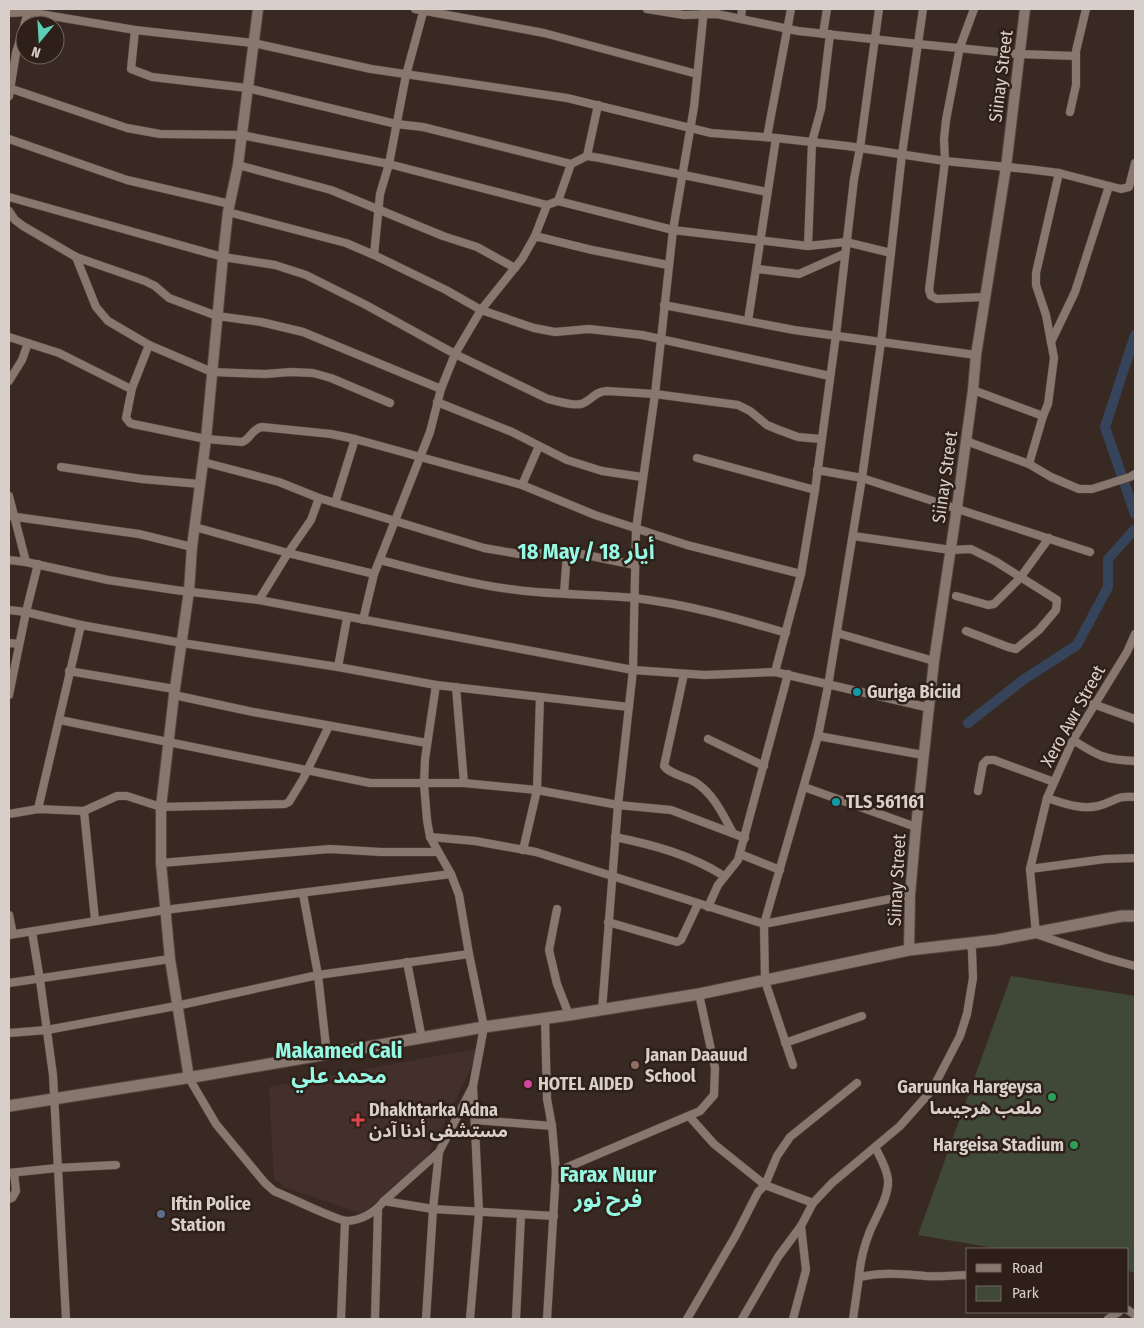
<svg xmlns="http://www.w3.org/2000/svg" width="1144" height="1328" font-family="'Fira Sans Condensed','Noto Sans Arabic',sans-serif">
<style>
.medical{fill:#432f2c}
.green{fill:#404837}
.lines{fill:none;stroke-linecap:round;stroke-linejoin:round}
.canal{stroke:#35445a;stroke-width:10}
.minor-casing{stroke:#534740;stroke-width:9}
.tertiary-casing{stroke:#534740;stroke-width:12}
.secondary-casing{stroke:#534740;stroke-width:13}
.minor{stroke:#88776e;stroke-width:8}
.tertiary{stroke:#88776e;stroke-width:10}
.secondary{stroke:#88776e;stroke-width:11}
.culture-dot{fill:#0f9aa8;stroke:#2e2019;stroke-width:2}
.education-dot{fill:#8d6e63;stroke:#2e2019;stroke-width:2}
.hotel-dot{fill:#d1479c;stroke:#2e2019;stroke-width:2}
.leisure-dot{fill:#2e9e5b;stroke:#2e2019;stroke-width:2}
.health-dot{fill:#e0444e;stroke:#2e2019;stroke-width:2}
.service-dot{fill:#5c6f8a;stroke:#2e2019;stroke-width:2}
.labels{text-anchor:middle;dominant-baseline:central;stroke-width:5;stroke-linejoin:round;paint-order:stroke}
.street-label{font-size:18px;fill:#d9cfca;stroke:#2e2019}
.poi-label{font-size:18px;font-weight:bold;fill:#d9cfca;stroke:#2e2019;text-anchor:start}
.district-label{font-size:22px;font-weight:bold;fill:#95f9e3;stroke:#2e2019}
</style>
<rect width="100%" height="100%" fill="#382a22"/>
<polygon class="medical" points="475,1049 475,1060 429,1154 402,1181 400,1180 363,1214 284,1187 280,1182 274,1181 269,1087"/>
<polygon class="green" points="1011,976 1135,996 1135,1273 1128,1271 1128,1249 1000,1249 918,1235"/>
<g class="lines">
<g class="canal">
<polyline points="1135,335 1105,427 1135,514"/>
<polyline points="968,723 1023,680 1077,645 1108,587 1108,559 1135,529"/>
</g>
<defs>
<g id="minor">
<polyline points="415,9 544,33 697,74"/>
<polyline points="647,9 684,15 717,14 798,31 918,44 1019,54 1076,56"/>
<polyline points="974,9 960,47 946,120 944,139 945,161 929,290 931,296 937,299 985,297"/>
<polyline points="9,13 28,12 135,30 253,43 371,69 567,98 711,133 776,138 847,146 945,161 1027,169 1059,173 1121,189 1129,187 1135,163"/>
<polyline points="741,19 742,9"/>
<polyline points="135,30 131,69 152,77 247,88 396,124 423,127 571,164 587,156 600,158 767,192"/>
<polyline points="823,34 827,9"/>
<polyline points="9,88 127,128 160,134 241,135 389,164 547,205 558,201 673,230 808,246 846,242 891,253"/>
<polyline points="9,96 16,53 29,9"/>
<polyline points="1070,112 1076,85 1076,51 1086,9"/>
<polyline points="767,137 791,9"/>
<polyline points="9,139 127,180 230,204"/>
<polyline points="587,156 598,105"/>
<polyline points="238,165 331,190 443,236 477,247 515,268"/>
<path d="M 9,197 L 223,257 L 275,265 L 306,275 L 366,305 L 455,354 L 548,399 C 557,401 572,406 581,404 C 591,401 595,391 607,391 L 655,394 L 738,405 L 750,411 L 767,425 L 779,430 L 798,437 L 821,439"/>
<polyline points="558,201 571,164"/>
<polyline points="9,211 15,220 23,226 76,257 145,281 155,286 169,298 217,316 261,322 303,332 441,389"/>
<polyline points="228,212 346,243 374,255 446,290 481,310 534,328 555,332 589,329 642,335 830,376"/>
<polyline points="535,236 547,205"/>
<polyline points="808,246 812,142 821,109 830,34"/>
<polyline points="374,255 380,194 389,164 406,75 424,9"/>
<polyline points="76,257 96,307 108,321 149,345 212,372 265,374 291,372 313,373 331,378 390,403"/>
<polyline points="757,269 799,274 844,254"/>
<polyline points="664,305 794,330 976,355"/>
<polyline points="748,321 776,138"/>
<polyline points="9,337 59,353 129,388 132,388"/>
<polyline points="1051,342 1075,292 1109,186"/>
<path d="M 149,345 L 132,388 L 126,418 L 130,423 L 133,424 L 206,439 L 242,442 C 251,439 251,429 262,427 L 331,434 L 355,439 L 522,485 L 595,515 L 687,545 L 801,574"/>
<polyline points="9,381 22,360 28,343"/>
<polyline points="973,390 1043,416"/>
<polyline points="437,402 512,432 567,460 602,471 642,477"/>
<polyline points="966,441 1029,464 1051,477 1079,489 1092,489 1130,477 1135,474"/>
<polyline points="697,458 815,490"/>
<polyline points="203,462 279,482 319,498 484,548 519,554 533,553 581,554 635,565"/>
<polyline points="1029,464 1043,416 1048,404 1054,358 1046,315 1036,285 1036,273 1059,173"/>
<polyline points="61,467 142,479 200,484"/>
<polyline points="817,470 862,478 1090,552"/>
<polyline points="522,485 539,446"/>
<polyline points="9,496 26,562"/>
<polyline points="335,503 355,439"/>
<polyline points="9,516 139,534 192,547"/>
<polyline points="195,527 288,553 374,574"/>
<polyline points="853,536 951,550 971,549 995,561 1057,600 1056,610 1039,630 1016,649 1008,647 966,631"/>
<polyline points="9,560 26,562 108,580 175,590 259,600 633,670 705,675 775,672 930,708"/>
<path d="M 380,560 C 423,571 466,583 509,589 C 551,595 593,594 634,598 C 686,604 736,618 786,633"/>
<polyline points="564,593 567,553"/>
<polyline points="956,596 988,605 994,604 1020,578 1049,538"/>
<polyline points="259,600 288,553 311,520 319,498"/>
<polyline points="9,610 26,612 81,625 182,643 338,667 436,685 629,707"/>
<polyline points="363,620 374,574 430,432 441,389 455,354 481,310 522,259 535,236 592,250 668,265"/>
<polyline points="837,633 934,661"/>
<polyline points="1135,634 1127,652 1073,740 1047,798 1030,869 1036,934 1106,958 1135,966"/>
<polyline points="9,643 19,644"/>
<polyline points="338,667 347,618"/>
<polyline points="69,671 174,689"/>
<polyline points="775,672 801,574 815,490 836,335 854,179 860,148 879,9"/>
<path d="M 684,674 L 664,766 C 670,774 686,777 695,782 C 714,794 723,815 733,833"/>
<polyline points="436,685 425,759 424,784 427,820 430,837 451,874 459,895 469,954 484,1027 473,1086 479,1213 470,1319"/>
<polyline points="456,687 464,783"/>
<polyline points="9,695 26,612 38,564"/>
<polyline points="174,695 253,712 427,743"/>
<polyline points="1093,704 1135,719"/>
<polyline points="60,720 370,783 464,783 537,790 618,805 671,810 745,838"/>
<polyline points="818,736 923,755"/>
<polyline points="708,739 764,766"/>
<path d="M 1073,740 C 1098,756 1105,760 1135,761"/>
<polyline points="804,787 916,827"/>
<polyline points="978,791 983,764 987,760 994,760 1054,782"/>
<path d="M 1047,798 C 1063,803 1080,810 1098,806 C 1114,802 1116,795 1135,797"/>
<polyline points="38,809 81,625"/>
<polyline points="84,811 95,920"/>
<polyline points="9,814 38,809 84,811 117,796 127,796 161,807 285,804 289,802 303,779 329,726"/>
<polyline points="430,837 475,841 536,852 764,924 910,895"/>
<path d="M 615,837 C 654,845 691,855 724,876"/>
<polyline points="523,850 537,790 540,697"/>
<polyline points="740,854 780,870"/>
<polyline points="161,863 330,849 381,852 437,852"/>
<polyline points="1030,869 1105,859 1135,858"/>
<polyline points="303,894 318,975 327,1055"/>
<polyline points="708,907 718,885 738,860 788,674"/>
<polyline points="557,909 549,950 557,984 569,1015"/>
<polyline points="9,915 13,934"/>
<polyline points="608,922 677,942 681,940 698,904"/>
<polyline points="32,932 40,980 53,1075 66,1319"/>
<polyline points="9,935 165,910 451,874"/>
<polyline points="407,962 422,1039"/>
<polyline points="9,983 170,959"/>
<polyline points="602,1010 618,805 633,670 636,529 655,394 673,230 694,107 704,9"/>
<polyline points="545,1019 547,1099 552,1126 556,1172 547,1319"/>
<polyline points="9,1033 47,1030 176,1006 318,975 469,954"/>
<polyline points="785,1043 862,1016"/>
<polyline points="793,1065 765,981 764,924 818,736 828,686 862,478 881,342 902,154 923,9"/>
<path d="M 189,1078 L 216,1124 L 265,1183 L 274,1191 C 287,1196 337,1221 347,1221 C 362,1220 375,1212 384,1201 L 439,1152"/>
<polyline points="689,1116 714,1144 765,1185 777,1156 790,1137 857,1083"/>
<polyline points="475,1120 552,1126"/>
<polyline points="556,1172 700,1111 714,1095 715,1068 699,994"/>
<polyline points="9,1173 57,1168 116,1165"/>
<polyline points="9,1199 12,1198 16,1191 14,1173"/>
<polyline points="384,1201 433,1209 554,1216"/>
<path d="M 859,1277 C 860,1262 864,1246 870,1231 C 876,1216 889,1197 888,1180 C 887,1168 880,1157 875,1147"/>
<polyline points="1128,1310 1135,1315"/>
<polyline points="341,1319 345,1221"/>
<polyline points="375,1319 378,1209"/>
<polyline points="426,1319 433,1209 439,1152 473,1086"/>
<polyline points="516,1319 521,1215"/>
<polyline points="687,1319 736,1235 758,1192 765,1185 813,1203 832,1183 900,1126 932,1090 960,1036 967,1014 973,978 972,951 970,943"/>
<polyline points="742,1319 778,1257 801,1226 813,1203"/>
<polyline points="793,1319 806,1270 801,1226"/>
<path d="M 853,1319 L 859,1277 C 885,1272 899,1274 925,1276 C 939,1277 954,1275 968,1275"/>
<polyline points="1108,1319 1119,1312"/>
</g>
<g id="tertiary">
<polyline points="909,950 910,895 916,827 934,661 957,507 973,390 976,355 1006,167 1025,9"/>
<polyline points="189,1078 170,959 161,863 161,807 174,695 189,591 192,547 206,439 223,257 228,212 238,165 258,9"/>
</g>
<polyline id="secondary" points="9,1106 205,1075 484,1027 569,1015 699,994 909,950 997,940 1122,916 1135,916"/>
</defs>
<use href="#minor" class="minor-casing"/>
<use href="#tertiary" class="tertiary-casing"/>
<use href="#secondary" class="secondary-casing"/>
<use href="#minor" class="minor"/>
<use href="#tertiary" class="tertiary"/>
<use href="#secondary" class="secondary"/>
</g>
<g class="culture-dot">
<circle cx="857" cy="692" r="5"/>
<circle cx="836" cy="802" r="5"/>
</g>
<circle class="education-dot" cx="635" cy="1065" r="5"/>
<circle class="hotel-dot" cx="528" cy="1084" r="5"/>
<g class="leisure-dot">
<circle cx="1052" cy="1097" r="5"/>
<circle cx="1074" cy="1145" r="5"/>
</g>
<path class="health-dot" d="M355.5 1112.5h5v5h5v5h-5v5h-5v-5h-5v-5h5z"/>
<circle class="service-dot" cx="161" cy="1214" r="5"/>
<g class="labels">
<g class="street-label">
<text transform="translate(1001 76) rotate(-83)">Siinay Street</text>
<text transform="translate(945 477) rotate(-82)">Siinay Street</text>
<text transform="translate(1073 716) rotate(-61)">Xero Awr Street</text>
<text transform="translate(897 880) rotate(-87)">Siinay Street</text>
</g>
<g class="poi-label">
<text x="867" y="692">Guriga Biciid</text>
<text x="846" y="802">TLS 561161</text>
<text x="645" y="1055">Janan Daauud<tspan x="645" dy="21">School</tspan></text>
<text x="538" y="1084">HOTEL AIDED</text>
<text x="1042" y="1087" text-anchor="end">Garuunka Hargeysa<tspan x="1042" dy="21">ملعب هرجيسا</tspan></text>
<text x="369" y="1110">Dhakhtarka Adna<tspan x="369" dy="21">مستشفى أدنا آدن</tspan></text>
<text x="1064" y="1145" text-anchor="end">Hargeisa Stadium</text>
<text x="171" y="1204">Iftin Police<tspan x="171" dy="21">Station</tspan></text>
</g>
<g class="district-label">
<text x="586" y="551">18 May / 18 أيار</text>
<text x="339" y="1050">Makamed Cali<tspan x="339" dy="25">محمد علي</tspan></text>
<text x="608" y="1174">Farax Nuur<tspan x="608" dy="25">فرح نور</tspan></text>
</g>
</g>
<rect width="1144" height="1328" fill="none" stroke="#d9cfca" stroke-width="20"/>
<rect x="966" y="1248" width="162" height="65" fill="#2e2019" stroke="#726660"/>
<rect x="976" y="1264" width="25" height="8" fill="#88776e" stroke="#726660"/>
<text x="1012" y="1273" font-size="15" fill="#d9cfca">Road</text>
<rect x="976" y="1286" width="25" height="15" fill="#404837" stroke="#726660"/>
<text x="1012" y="1298" font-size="15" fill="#d9cfca">Park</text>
<g transform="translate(40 40) rotate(198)"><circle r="24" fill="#2e2019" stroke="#726660"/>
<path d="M0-4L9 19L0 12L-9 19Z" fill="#5eceb7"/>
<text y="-8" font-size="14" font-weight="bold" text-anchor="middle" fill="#d9cfca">N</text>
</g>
</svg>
